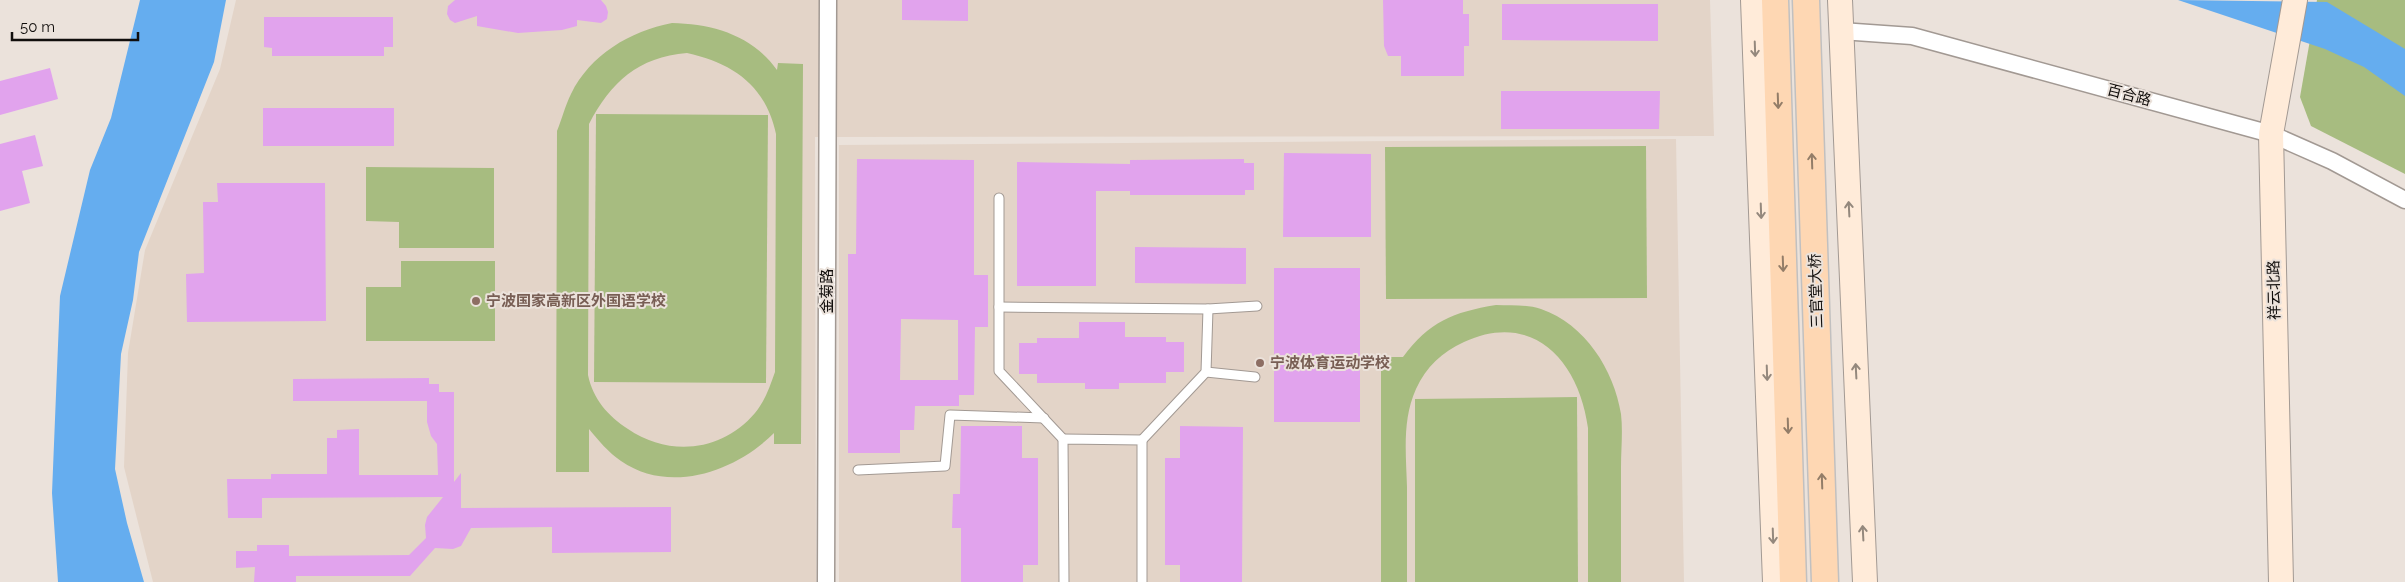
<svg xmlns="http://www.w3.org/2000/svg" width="2405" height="582" font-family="Raleway,'Noto Sans SC',sans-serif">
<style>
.built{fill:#e3d4c8}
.green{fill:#a7bc80;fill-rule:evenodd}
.water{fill:#65adef}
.building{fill:#e1a3ed;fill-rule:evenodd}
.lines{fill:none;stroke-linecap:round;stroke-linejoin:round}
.lane-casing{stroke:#a29993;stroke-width:11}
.street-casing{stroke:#a29993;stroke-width:19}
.secondary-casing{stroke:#a29993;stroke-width:26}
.primary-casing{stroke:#c1c0c0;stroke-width:29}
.lane{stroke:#fff;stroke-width:9}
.street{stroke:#fff;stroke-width:16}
.secondary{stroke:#ffebd9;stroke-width:24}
.primary{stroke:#fed7b3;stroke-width:26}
.oneway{stroke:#94887d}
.oneway2{stroke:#937d68}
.education-dot{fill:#8d6e63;stroke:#ebe2db;stroke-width:2}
.labels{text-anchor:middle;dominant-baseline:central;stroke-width:4;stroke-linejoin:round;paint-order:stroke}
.street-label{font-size:15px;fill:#110e0c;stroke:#ebe2db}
.education-label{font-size:15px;font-weight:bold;fill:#785e54;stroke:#ebe2db;text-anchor:start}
</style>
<rect width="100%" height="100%" fill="#ebe2db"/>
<g class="built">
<polygon points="236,0 1710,0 1714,136 815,137 816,582 153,582 124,467 128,353 145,250 220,69"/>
<polygon points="1676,139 1684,582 839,582 839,145"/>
</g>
<g class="green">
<polygon points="2317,0 2405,0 2405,174 2311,126 2300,97"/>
<path d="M 672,23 C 713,24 752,35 777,70 L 778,63 L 803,64 L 801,444 L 774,444 L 774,433 C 736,471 670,495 621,461 C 608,452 599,441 589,429 L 589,472 L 556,472 L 557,131 C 562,119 565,106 571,94 C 590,55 630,31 672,23 ZM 687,53 C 733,63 766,86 776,134 L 775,372 C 770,386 765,401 755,413 C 722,452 669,457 628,429 C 608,416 593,399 588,375 L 589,124 C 611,82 638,57 687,53 Z"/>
<polygon points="596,114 768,115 766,383 594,382"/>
<polygon points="1646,146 1647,298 1386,299 1385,147"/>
<polygon points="366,167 494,168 494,248 399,248 399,222 366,221"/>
<polygon points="401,261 495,261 495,341 366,341 366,287 401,287"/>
<path d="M 1496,305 C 1511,306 1527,304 1541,309 C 1585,324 1614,370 1621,414 C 1623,431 1621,450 1621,467 C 1621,506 1621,544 1621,582 L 1588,582 L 1588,428 C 1579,361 1533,310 1464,342 C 1442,352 1426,367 1416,389 C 1402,420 1406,453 1407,487 C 1407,518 1407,550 1407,582 L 1381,582 L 1381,357 L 1403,357 C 1429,322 1453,312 1496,305 Z"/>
<polygon points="1577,397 1578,582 1415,582 1415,399"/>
</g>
<g class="water">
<polygon points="140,0 226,0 214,62 139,252 133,300 121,354 115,469 127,523 144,582 58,582 52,493 60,296 90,170 111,118"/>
<polygon points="2178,0 2327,2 2405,49 2405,96 2364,67 2325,49"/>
</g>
<g class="building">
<polygon points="455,0 601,0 606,6 608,12 607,19 601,23 577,20 577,26 562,30 518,33 477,26 477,16 455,23 450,20 447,14 448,6"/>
<polygon points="902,0 968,0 968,21 902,20"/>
<polygon points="1383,0 1463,0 1463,14 1469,14 1469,46 1464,46 1464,76 1401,76 1401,56 1388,56 1384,46"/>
<polygon points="1502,4 1658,4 1658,41 1502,40"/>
<polygon points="264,17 393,17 393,47 384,47 384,56 272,56 272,48 264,47"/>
<polygon points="50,68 58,99 0,115 0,81"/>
<polygon points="1501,91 1660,91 1659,129 1501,129"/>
<rect x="263" y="108" width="131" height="38"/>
<polygon points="35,135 43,166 22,171 30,203 0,211 0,144"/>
<polygon points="1284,153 1371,154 1371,237 1283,237"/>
<path d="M 857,159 L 974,160 L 974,275 L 988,275 L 988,327 L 975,327 L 974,395 L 959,395 L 959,406 L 915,406 L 914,430 L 900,430 L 900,453 L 848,453 L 848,254 L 856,254 ZM 901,319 L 958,320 L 958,380 L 900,380 Z"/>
<polygon points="1244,159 1244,163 1254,163 1254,190 1245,190 1245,195 1130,195 1130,191 1096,191 1096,286 1017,286 1017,162 1130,164 1130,160"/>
<polygon points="217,183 325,183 326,321 187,322 186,274 204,273 203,202 218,202"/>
<polygon points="1135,247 1246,248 1246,284 1135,283"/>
<rect x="1274" y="268" width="86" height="154"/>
<polygon points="1079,322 1125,322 1125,337 1166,337 1166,342 1184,342 1184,372 1166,372 1166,383 1119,383 1119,389 1085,389 1085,383 1037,383 1037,374 1019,374 1019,343 1037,343 1037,338 1079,338"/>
<polygon points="429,378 429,384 439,384 439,392 454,392 454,482 461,473 461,508 671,507 671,552 552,553 552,527 471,528 461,546 453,549 435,548 410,576 296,576 296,582 254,582 255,567 236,568 236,551 257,551 257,545 289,545 289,556 409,555 426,538 425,525 427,517 443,497 262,498 262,518 228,518 227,479 271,479 271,474 327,474 327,438 337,438 337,430 359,429 359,475 438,475 437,444 431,436 427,422 427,401 293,401 293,379"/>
<polygon points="961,426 1022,426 1022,458 1038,458 1038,565 1023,565 1023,582 961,582 961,528 952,528 953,494 960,494"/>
<polygon points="1180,426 1243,427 1242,582 1180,582 1180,565 1165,565 1165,458 1180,458"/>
</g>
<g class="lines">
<defs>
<g id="lane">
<polyline points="999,198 999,371 1063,439"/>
<polyline points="999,307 1208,309 1257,306"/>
<polyline points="1206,372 1255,377"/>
<polyline points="1142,440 1206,372 1208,309"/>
<polyline points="858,470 945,466 950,415 1044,418"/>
<polyline points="1064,582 1063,439 1142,440 1142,582"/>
</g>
<g id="street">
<polyline points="1841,31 1912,36 2271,134 2332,161 2405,200"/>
<polyline points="826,582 828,0"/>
</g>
<g id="secondary">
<polyline points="1753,0 1775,582"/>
<polyline points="1840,0 1865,582"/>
<polyline points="2281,582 2271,134 2295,0"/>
</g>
<g id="primary">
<polyline points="1775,0 1793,582"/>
<polyline points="1806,0 1825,582"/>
</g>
</defs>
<use href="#lane" class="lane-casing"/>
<use href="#street" class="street-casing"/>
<use href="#secondary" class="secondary-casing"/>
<use href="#primary" class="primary-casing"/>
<use href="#lane" class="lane"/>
<use href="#street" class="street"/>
<use href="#secondary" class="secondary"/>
<use href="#primary" class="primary"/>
</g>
<defs><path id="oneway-shaft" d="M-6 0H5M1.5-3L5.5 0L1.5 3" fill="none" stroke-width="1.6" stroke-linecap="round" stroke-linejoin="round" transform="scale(1.25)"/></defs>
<g class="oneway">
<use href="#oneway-shaft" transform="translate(1755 49) rotate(88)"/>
<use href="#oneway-shaft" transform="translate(1849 209) rotate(-93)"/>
<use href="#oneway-shaft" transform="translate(1761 211) rotate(88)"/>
<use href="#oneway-shaft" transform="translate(1856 371) rotate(-93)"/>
<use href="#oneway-shaft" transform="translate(1767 373) rotate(88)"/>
<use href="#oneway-shaft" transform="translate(1863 533) rotate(-93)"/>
<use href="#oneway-shaft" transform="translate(1773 536) rotate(88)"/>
</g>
<g class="oneway2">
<use href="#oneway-shaft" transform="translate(1778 101) rotate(88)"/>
<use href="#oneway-shaft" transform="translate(1812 161) rotate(-92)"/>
<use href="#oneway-shaft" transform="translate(1783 264) rotate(88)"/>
<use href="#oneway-shaft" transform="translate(1788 426) rotate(88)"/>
<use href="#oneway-shaft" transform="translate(1822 481) rotate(-92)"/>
</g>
<g class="education-dot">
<circle cx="476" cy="301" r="5"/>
<circle cx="1260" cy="363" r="5"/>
</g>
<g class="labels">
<g class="street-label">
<text transform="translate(2129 95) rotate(15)">百合路</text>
<text transform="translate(2274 290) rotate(-91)">祥云北路</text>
<text transform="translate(827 291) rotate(-90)">金菊路</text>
<text transform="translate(1816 291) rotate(-92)">三官堂大桥</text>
</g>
<g class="education-label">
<text x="486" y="301">宁波国家高新区外国语学校</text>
<text x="1270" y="363">宁波体育运动学校</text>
</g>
</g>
<path d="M12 32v8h126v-8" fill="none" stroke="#110e0c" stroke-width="2.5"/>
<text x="20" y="32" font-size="15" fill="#110e0c" stroke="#ebe2db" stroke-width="4" paint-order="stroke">50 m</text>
</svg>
